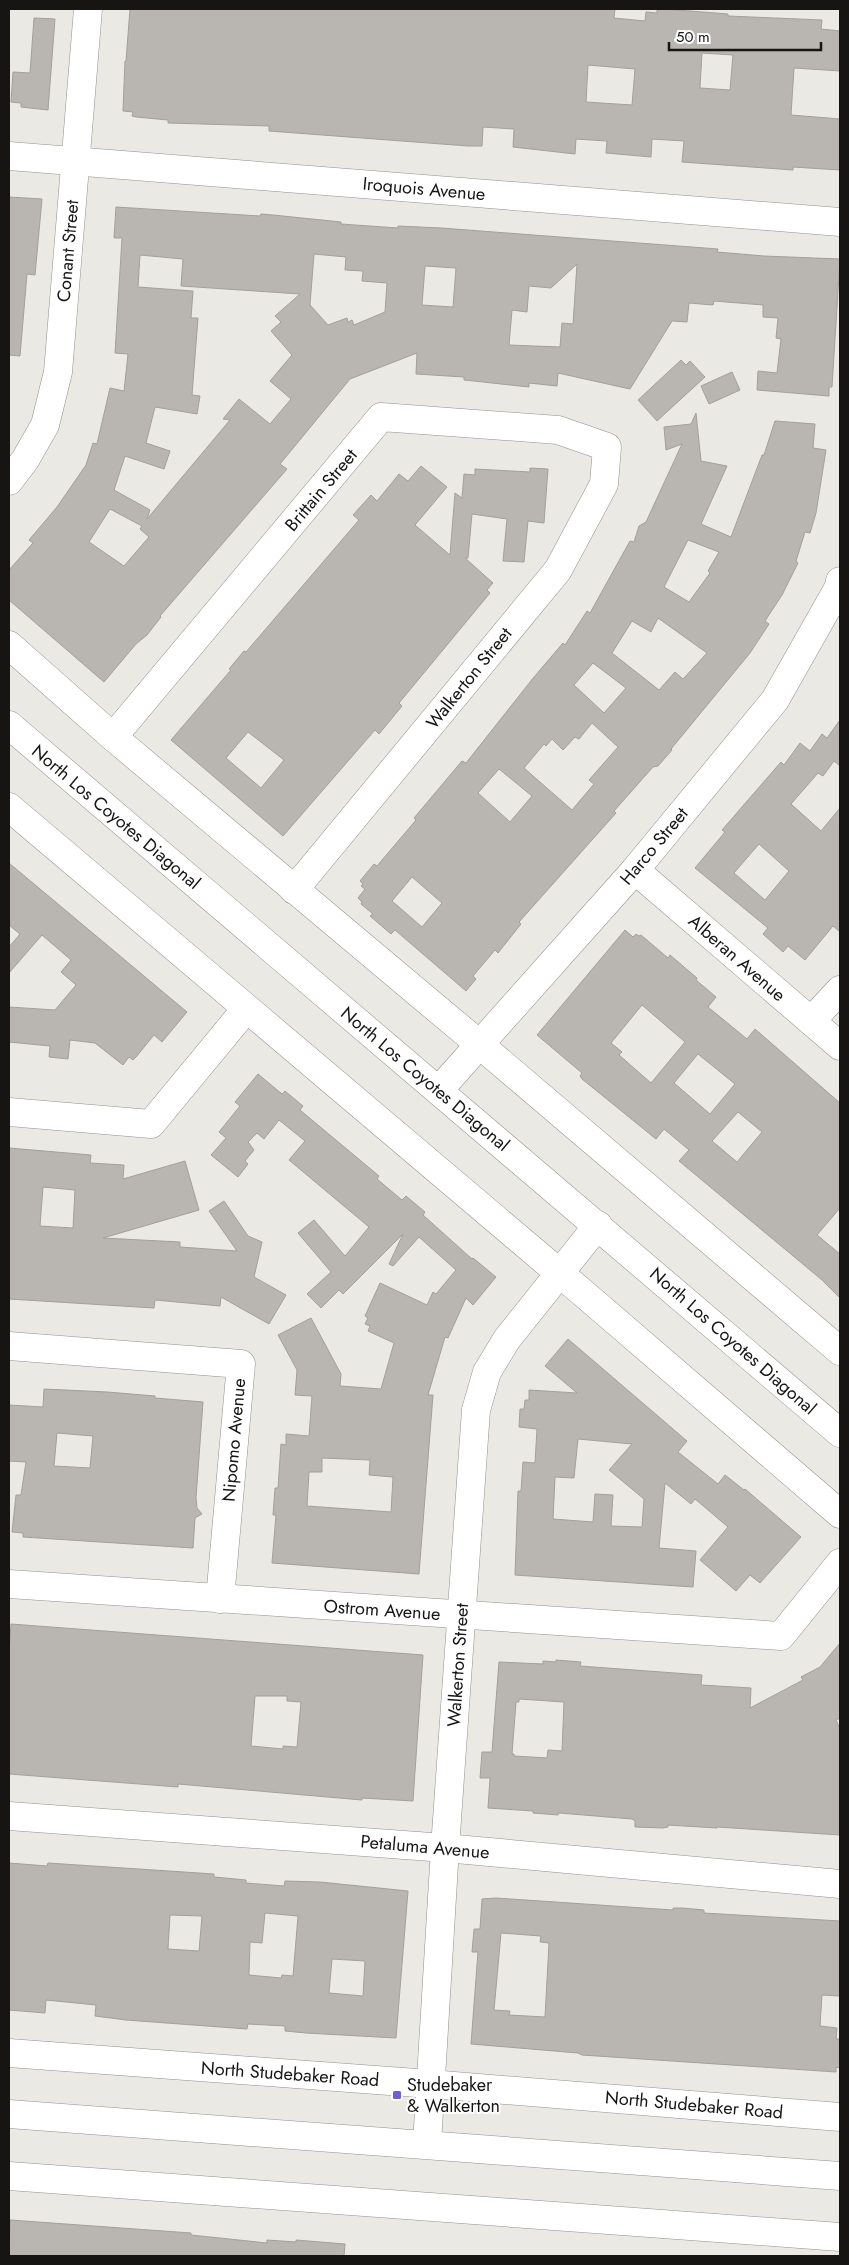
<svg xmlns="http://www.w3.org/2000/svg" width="849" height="2265" font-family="Jost,sans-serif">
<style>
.building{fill:#b9b6b2;stroke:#a3a09c;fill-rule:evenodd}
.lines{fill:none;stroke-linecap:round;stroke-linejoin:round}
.minor-casing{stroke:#93918d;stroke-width:29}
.major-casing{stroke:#93918d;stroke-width:29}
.minor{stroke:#fff;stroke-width:28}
.major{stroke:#fff;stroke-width:28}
.poi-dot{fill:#725dd7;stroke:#fff;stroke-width:2}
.labels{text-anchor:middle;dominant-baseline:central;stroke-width:4;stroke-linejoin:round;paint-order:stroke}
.street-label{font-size:18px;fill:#161514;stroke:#fff}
.poi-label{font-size:18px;fill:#161514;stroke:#fff;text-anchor:start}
</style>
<rect width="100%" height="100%" fill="#ebe9e4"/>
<g class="building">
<path d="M 130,9 L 615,9 L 614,18 L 645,21 L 646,12 L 657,13 L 657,9 L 664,9 L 728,14 L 728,16 L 822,20 L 821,29 L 840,31 L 840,71 L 794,68 L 791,115 L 840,119 L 840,170 L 793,167 L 793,170 L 682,162 L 684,141 L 652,139 L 651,157 L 606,153 L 607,141 L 576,139 L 575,154 L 513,147 L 514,129 L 483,127 L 482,146 L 468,146 L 269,131 L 269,126 L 168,123 L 168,120 L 136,117 L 132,116 L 133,112 L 123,111 L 125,61 L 126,61 ZM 702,53 L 733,55 L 730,90 L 700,88 ZM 588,65 L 635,69 L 632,105 L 586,102 Z"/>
<polygon points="34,18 55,19 48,110 21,107 21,103 11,102 13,72 30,73"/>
<polygon points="9,197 42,199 35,275 27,274 20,356 9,355"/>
<path d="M 116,207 L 260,216 L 261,214 L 273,215 L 341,222 L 341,224 L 398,228 L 398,226 L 441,228 L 718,249 L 717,252 L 764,256 L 840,259 L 832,387 L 829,387 L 829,396 L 757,390 L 758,371 L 777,373 L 781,339 L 776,338 L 778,318 L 763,317 L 763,305 L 714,301 L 713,305 L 689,303 L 687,322 L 672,321 L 630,389 L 558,373 L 557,386 L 529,383 L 529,387 L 464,380 L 464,377 L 416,374 L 417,353 L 350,379 L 280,464 L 287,469 L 160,616 L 161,617 L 147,635 L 136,644 L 104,682 L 9,600 L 9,570 L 33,543 L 29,540 L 57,507 L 86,465 L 93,443 L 97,444 L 110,388 L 124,391 L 128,354 L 115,353 L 122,238 L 114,238 ZM 314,254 L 346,257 L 345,270 L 363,271 L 362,281 L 387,283 L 385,312 L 354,325 L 352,320 L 348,322 L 347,318 L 328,325 L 310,305 ZM 140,255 L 183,259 L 181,286 L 300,294 L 275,316 L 281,322 L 271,331 L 292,355 L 270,381 L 291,399 L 270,424 L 239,399 L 223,419 L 230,420 L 147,519 L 150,510 L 114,490 L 125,456 L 164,469 L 170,451 L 146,443 L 155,407 L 197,414 L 200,396 L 192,395 L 198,318 L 191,318 L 193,291 L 138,287 ZM 577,264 L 573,324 L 562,323 L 560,347 L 509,345 L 512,310 L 527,312 L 529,286 L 551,288 ZM 425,266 L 456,268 L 453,307 L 422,305 ZM 110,509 L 142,526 L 140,529 L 149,537 L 124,566 L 89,542 Z"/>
<polygon points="681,360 686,365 690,361 705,377 657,421 638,400"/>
<polygon points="732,372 740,390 709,404 701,386"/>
<path d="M 696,413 L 701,461 L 727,466 L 701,524 L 731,537 L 762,455 L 764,455 L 775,421 L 815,424 L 813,448 L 826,450 L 816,513 L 810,533 L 805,532 L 796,561 L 798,563 L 782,595 L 765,621 L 769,624 L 750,653 L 671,749 L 672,750 L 658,766 L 653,767 L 614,811 L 616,813 L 519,922 L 521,924 L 498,953 L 495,950 L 473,976 L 476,979 L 466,991 L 395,930 L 391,934 L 370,916 L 373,914 L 361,904 L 362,902 L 358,898 L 365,889 L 361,886 L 363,884 L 360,881 L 374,864 L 377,866 L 416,820 L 414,818 L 462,761 L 466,763 L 534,677 L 563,643 L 565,645 L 587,611 L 590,613 L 630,541 L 634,542 L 639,526 L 646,522 L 682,444 L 666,450 L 664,427 L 691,424 ZM 688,540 L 719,552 L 708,571 L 710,573 L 689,602 L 664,587 ZM 658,618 L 707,653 L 683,679 L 675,672 L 659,690 L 612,653 L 632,621 L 651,632 ZM 593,663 L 626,688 L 604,713 L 574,685 ZM 592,723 L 618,747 L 589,780 L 594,784 L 572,810 L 524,768 L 544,744 L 546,746 L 552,739 L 563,750 L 575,737 L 579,739 ZM 499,769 L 532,796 L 510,822 L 478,793 ZM 412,877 L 442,903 L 422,927 L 392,901 Z"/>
<path d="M 421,466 L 447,487 L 415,525 L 450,555 L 455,493 L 462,498 L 464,474 L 475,475 L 475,469 L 530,472 L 530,468 L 548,469 L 544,523 L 528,521 L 524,562 L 503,561 L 507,519 L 472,514 L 468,558 L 465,558 L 493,583 L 487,590 L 490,593 L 399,703 L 402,706 L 379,734 L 375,730 L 283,836 L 171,740 L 231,670 L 229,669 L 244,651 L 246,652 L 359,520 L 353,515 L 371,495 L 377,501 L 399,474 L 408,481 ZM 248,732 L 284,760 L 261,788 L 226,758 Z"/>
<path d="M 840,720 L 840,766 L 834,761 L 823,776 L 818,773 L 791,804 L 821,831 L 840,808 L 840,932 L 833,926 L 805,960 L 788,946 L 783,952 L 763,934 L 768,928 L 695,868 L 725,832 L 722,830 L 781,762 L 784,765 L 800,743 L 810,751 L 822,734 L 827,738 ZM 759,844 L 789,871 L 765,900 L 734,873 Z"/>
<polygon points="9,863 187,1012 162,1042 154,1035 136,1057 133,1060 129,1057 123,1065 95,1043 70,1040 68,1059 49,1057 50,1046 9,1042 9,1007 55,1010 76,985 61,972 71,960 42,935 9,973 9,947 20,934 9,925"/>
<path d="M 625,930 L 633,937 L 636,934 L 639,936 L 641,935 L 668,958 L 670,955 L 697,978 L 696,980 L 716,997 L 708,1007 L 747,1039 L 755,1029 L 840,1103 L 840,1208 L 817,1235 L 840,1254 L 840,1298 L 822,1280 L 679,1161 L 689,1150 L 664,1129 L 656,1139 L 582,1079 L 580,1076 L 582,1073 L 537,1035 ZM 642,1005 L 685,1042 L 651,1083 L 619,1055 L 622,1052 L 611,1043 ZM 698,1054 L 735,1084 L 710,1114 L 674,1083 ZM 738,1112 L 762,1132 L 737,1162 L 712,1141 Z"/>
<path d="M 258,1074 L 282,1094 L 285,1091 L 303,1106 L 300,1110 L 379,1176 L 377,1179 L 402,1200 L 406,1196 L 425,1212 L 423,1215 L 472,1259 L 473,1258 L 496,1277 L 473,1305 L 466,1298 L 448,1338 L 445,1337 L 428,1395 L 433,1395 L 419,1574 L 272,1563 L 276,1515 L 273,1515 L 275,1488 L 278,1488 L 281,1444 L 286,1445 L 286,1434 L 309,1436 L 312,1396 L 295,1395 L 297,1370 L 278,1335 L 311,1318 L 341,1374 L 340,1386 L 381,1389 L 394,1343 L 368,1331 L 370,1326 L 365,1324 L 368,1318 L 365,1316 L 380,1283 L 427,1305 L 433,1292 L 436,1294 L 456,1270 L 419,1237 L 393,1266 L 389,1264 L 403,1234 L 343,1294 L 339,1290 L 321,1308 L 307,1294 L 331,1272 L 298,1233 L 314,1220 L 345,1256 L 369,1227 L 289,1160 L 305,1141 L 279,1120 L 264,1139 L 257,1133 L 248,1142 L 254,1150 L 245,1161 L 248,1164 L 238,1177 L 211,1155 L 226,1138 L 219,1132 L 240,1106 L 235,1102 ZM 322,1458 L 370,1460 L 369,1475 L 393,1477 L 391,1512 L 307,1506 L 309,1472 L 322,1472 Z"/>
<path d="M 9,1148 L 91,1155 L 90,1163 L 124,1165 L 123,1179 L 185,1161 L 199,1210 L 103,1238 L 180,1242 L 180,1247 L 237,1251 L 209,1211 L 224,1201 L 248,1236 L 262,1242 L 254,1277 L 286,1295 L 269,1324 L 221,1297 L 220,1306 L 155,1300 L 154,1308 L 9,1299 ZM 43,1187 L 75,1190 L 73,1228 L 40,1226 Z"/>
<path d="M 568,1339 L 687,1441 L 678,1452 L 718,1484 L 725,1475 L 744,1490 L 745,1489 L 801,1537 L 760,1583 L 750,1575 L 736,1591 L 700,1560 L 728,1527 L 695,1499 L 691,1504 L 665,1483 L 659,1548 L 696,1551 L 693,1587 L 515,1575 L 518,1491 L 521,1491 L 523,1462 L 535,1463 L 537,1429 L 519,1427 L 520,1409 L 524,1409 L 525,1400 L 529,1400 L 529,1390 L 577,1393 L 545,1366 ZM 578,1439 L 632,1444 L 609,1470 L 644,1499 L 642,1527 L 611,1526 L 613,1495 L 595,1494 L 593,1522 L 553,1519 L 555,1477 L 574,1478 Z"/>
<path d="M 44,1389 L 107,1392 L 155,1396 L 155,1398 L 203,1402 L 196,1498 L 197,1508 L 202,1514 L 195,1518 L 193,1548 L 23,1537 L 23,1533 L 12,1532 L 16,1495 L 21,1495 L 26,1462 L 9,1461 L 9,1405 L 43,1407 ZM 57,1433 L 93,1436 L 90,1468 L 54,1466 Z"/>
<path d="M 11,1624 L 423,1655 L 413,1801 L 362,1798 L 362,1800 L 178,1784 L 178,1787 L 9,1774 L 9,1652 ZM 255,1696 L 287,1696 L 287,1701 L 301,1702 L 297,1747 L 283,1746 L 283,1749 L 251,1746 Z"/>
<path d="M 840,1643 L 840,1718 L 836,1720 L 840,1729 L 840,1835 L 717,1827 L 717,1828 L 668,1825 L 668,1827 L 663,1828 L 635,1827 L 635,1821 L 632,1819 L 559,1813 L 558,1815 L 533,1813 L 533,1811 L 488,1808 L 490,1778 L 480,1778 L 482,1752 L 492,1752 L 499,1662 L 543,1664 L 543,1661 L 556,1662 L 556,1660 L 581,1662 L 580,1666 L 702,1675 L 701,1685 L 751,1688 L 750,1708 L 803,1680 L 801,1677 L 820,1667 ZM 519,1699 L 564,1702 L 562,1751 L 548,1750 L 547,1758 L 514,1756 L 514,1754 L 512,1754 L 516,1702 L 519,1702 Z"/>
<path d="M 9,1863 L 47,1866 L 48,1863 L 214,1874 L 214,1877 L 246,1880 L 246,1883 L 284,1886 L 285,1881 L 320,1882 L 408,1891 L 396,2038 L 306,2033 L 285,2031 L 285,2026 L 248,2024 L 247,2029 L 126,2020 L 95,2016 L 96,2005 L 46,2000 L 45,2013 L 9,2010 ZM 265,1913 L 298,1916 L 293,1976 L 282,1975 L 281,1978 L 249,1975 L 250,1942 L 262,1943 ZM 170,1915 L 202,1916 L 199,1951 L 168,1949 ZM 332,1959 L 365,1961 L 363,1996 L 329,1993 Z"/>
<path d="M 496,1898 L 673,1910 L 673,1908 L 682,1908 L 704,1910 L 704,1913 L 840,1921 L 840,1996 L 822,1995 L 820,2026 L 837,2028 L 836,2039 L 840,2039 L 840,2068 L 836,2067 L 836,2072 L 582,2055 L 578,2053 L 471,2044 L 478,1952 L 472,1952 L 474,1929 L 480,1929 L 482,1899 ZM 501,1933 L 541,1936 L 540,1942 L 549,1943 L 545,2017 L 509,2015 L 510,2011 L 494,2010 Z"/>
<polygon points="10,2220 191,2233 191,2235 267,2243 267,2240 296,2242 296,2240 345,2244 344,2256 9,2256"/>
</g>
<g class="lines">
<defs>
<g id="minor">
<polyline points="9,156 840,222"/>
<polyline points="9,481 25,460 45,425 58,372 88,9"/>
<polyline points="9,645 113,737 479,1044 840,1351"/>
<polyline points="113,737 381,417 558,430 607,447 604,484 558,570 294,890"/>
<polyline points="9,807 583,1293 840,1514"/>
<polyline points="635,870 840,1046"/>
<polyline points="811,1021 840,990"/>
<polyline points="439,1090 635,870 775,700 839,587 840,581"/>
<polyline points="9,1112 151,1124 246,1009"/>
<polyline points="9,1346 241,1364 220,1599"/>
<polyline points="9,1584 781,1636 840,1563"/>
<polyline points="9,1816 445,1848 840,1884"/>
<polyline points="9,2053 430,2084 840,2117"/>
<polyline points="427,2144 445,1848 476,1410 487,1372 507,1339 598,1225"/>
<polyline points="9,2176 840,2237"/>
</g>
<g id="major">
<polyline points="9,725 840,1433"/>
<polyline points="9,2114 840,2176"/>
</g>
</defs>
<use href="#minor" class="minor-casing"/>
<use href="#major" class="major-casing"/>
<use href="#minor" class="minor"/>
<use href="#major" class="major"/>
</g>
<rect class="poi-dot" x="392" y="2090" width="10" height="10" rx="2.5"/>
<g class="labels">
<g class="street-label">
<text transform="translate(424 189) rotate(5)">Iroquois Avenue</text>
<text transform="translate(68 251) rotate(-85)">Conant Street</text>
<text transform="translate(321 490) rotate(-50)">Brittain Street</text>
<text transform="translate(469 678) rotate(-51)">Walkerton Street</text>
<text transform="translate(116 817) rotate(40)">North Los Coyotes Diagonal</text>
<text transform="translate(654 846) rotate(-50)">Harco Street</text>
<text transform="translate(737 958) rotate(41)">Alberan Avenue</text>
<text transform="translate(425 1079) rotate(40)">North Los Coyotes Diagonal</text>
<text transform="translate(733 1341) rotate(41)">North Los Coyotes Diagonal</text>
<text transform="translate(234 1440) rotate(-85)">Nipomo Avenue</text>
<text transform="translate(382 1610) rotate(4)">Ostrom Avenue</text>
<text transform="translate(458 1665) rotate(-86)">Walkerton Street</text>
<text transform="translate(425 1847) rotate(5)">Petaluma Avenue</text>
<text transform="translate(290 2074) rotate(4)">North Studebaker Road</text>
<text transform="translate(694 2105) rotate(5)">North Studebaker Road</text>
</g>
<g class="poi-label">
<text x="407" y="2085">Studebaker<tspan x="407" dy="21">&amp; Walkerton</tspan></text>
</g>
</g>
<rect width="849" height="2265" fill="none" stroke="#161514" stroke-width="20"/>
<path d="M669 42v8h152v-8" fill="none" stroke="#161514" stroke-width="2.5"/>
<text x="676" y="42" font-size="15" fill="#161514" stroke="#ffffff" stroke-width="4" paint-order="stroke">50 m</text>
</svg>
